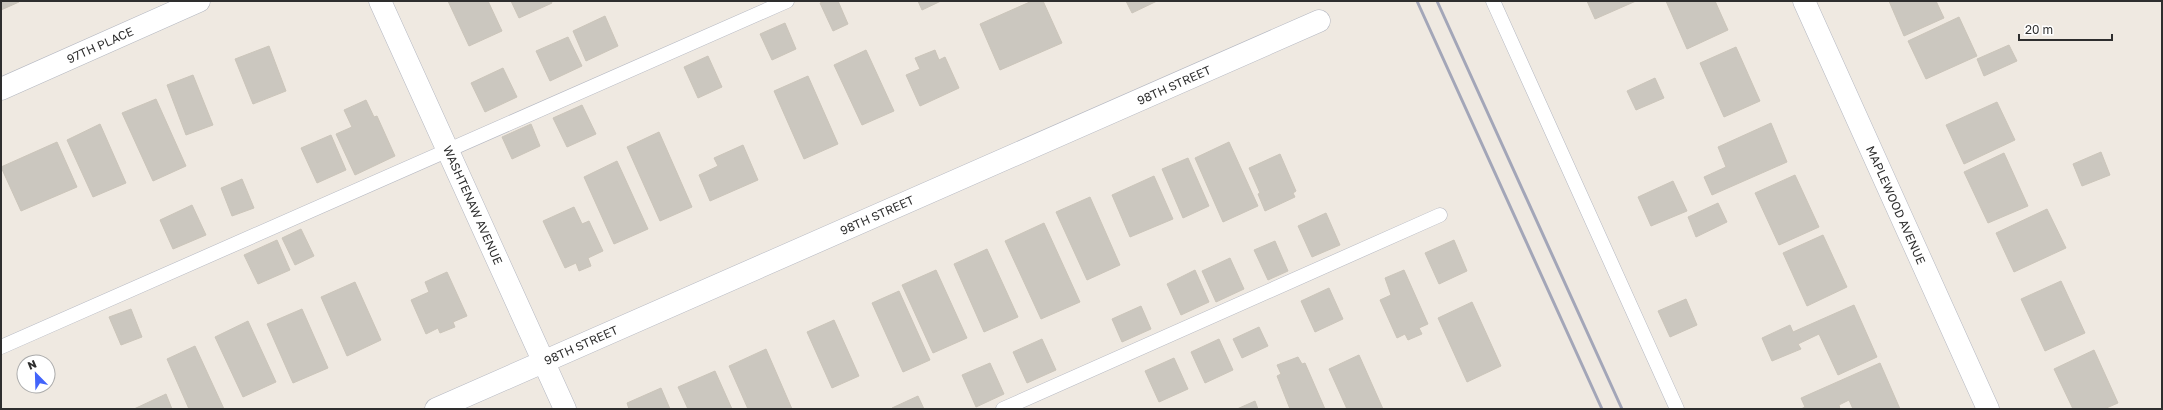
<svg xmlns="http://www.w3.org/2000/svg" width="2163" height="410" font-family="'Golos Text',sans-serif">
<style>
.building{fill:#cbc7bf;stroke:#cbc5ba}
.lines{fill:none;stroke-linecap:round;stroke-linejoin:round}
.lane-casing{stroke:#b4b7c1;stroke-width:15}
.street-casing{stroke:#b4b7c1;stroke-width:23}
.lane{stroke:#fff;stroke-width:14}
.street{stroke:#fff;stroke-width:22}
.rail{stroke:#a3a6b8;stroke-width:3}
.labels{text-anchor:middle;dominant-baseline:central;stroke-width:3;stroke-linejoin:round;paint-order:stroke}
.street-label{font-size:12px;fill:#2e2e2e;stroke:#fff}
</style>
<rect width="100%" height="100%" fill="#efe9e1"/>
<g class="building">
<polygon points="1,1 19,1 19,2 1,10"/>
<polygon points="448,1 488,1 502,31 469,46"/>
<polygon points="511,1 551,1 552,3 519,18"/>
<polygon points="825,1 838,1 848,24 833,31 820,3"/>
<polygon points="918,1 941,1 922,10"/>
<polygon points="1032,1 1043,1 1062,43 1000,70 980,24"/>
<polygon points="1126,1 1157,1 1132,13"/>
<polygon points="1587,1 1636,1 1595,19"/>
<polygon points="1666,1 1715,1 1728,30 1687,49"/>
<polygon points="1889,1 1936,1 1944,18 1904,36"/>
<polygon points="605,16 618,46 586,61 573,31"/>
<polygon points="1959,17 1977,56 1926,79 1908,41"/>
<polygon points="785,23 796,49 772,60 760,34"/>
<polygon points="568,37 582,66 550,81 536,51"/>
<polygon points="2009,45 2017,61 1984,76 1977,59"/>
<polygon points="269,46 286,91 253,104 235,59"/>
<polygon points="1736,47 1760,101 1724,117 1700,63"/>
<polygon points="866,50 894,111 862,125 834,65"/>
<polygon points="935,50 939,60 945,57 959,88 920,106 906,75 920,69 915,58"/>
<polygon points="708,56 722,87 698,98 684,67"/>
<polygon points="503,68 517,97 485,112 471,83"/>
<polygon points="193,75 213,125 186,135 167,85"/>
<polygon points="808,76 838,144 804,159 774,91"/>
<polygon points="1655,78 1664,98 1636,110 1627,91"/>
<polygon points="156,99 186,166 153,181 122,113"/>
<polygon points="366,100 374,117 377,116 395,156 355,175 336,134 352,127 344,110"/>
<polygon points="1997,102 2015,140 1964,164 1946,125"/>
<polygon points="582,105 596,134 567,147 553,118"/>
<polygon points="1771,123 1787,162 1712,195 1704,177 1726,167 1718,147"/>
<polygon points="100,124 126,183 93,197 67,140"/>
<polygon points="531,124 540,146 512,159 502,137"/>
<polygon points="659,132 692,207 660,221 627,147"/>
<polygon points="331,135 346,170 317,183 301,148"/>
<polygon points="57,142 77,187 21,211 1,167"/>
<polygon points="1229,142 1258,206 1223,222 1195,158"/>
<polygon points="743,145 758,180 710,201 699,175 718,166 714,158"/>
<polygon points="2101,152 2110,175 2082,186 2073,164"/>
<polygon points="2004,153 2028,206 1988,223 1964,172"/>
<polygon points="1280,154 1296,191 1293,193 1295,197 1265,211 1258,194 1260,193 1249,168"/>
<polygon points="1188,158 1209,206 1183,218 1162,169"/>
<polygon points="617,161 648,229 614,244 584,177"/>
<polygon points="1795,175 1819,227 1779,245 1755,193"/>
<polygon points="1154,176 1173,219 1130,237 1112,195"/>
<polygon points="242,179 254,208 232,216 221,188"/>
<polygon points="1673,181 1687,211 1651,226 1638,197"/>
<polygon points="1090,197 1120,265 1087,280 1056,212"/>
<polygon points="1718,203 1727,222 1696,237 1688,217"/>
<polygon points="192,205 206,235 173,249 160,220"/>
<polygon points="574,207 582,224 589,221 603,251 588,258 591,266 579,271 576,263 565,268 543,221"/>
<polygon points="2047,209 2066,248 2014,272 1996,233"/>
<polygon points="1326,213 1340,245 1312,257 1298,226"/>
<polygon points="1044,223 1080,302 1041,319 1005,241"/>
<polygon points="301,229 314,256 295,265 282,238"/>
<polygon points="1823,235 1847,287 1807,306 1783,253"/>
<polygon points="277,240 290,270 258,284 244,255"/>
<polygon points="1454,240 1467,271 1439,284 1425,253"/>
<polygon points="1275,241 1288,271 1268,280 1254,250"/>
<polygon points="987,249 1018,317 984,332 954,264"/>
<polygon points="1230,258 1244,289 1216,302 1202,271"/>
<polygon points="936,270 967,338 933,353 902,285"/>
<polygon points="1195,270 1209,302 1181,315 1167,284"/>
<polygon points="1404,270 1428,324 1419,328 1422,334 1408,340 1405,334 1397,338 1380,300 1391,295 1385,278"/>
<polygon points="447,272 467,316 453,322 455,327 440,333 438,328 426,334 411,300 429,292 425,282"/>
<polygon points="2061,281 2085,333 2045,351 2021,299"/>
<polygon points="355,282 381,340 347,356 321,297"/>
<polygon points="1329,288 1343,319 1315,332 1301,301"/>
<polygon points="899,291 930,360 903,372 872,303"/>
<polygon points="1686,299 1697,325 1670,337 1658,311"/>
<polygon points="1472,302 1501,366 1467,382 1438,318"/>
<polygon points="1854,305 1877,357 1838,375 1819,334 1798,344 1801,349 1772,361 1762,338 1790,325 1793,332"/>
<polygon points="1141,306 1151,329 1122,342 1112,319"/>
<polygon points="131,309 142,337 121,345 109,317"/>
<polygon points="302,309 328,368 293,383 267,324"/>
<polygon points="834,320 859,376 832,388 807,332"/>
<polygon points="248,321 276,382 243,397 215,337"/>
<polygon points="1259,327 1268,346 1242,358 1233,339"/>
<polygon points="1042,339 1056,370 1027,383 1013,352"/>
<polygon points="1219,339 1233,370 1205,383 1191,352"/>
<polygon points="195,346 224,409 189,409 167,359"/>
<polygon points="766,349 792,409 748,409 729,366"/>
<polygon points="2094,350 2118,403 2104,409 2073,409 2054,369"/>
<polygon points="1359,355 1383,409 1347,409 1329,369"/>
<polygon points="1298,357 1302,364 1305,363 1325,409 1290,409 1277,376 1281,374 1277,365"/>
<polygon points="1174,358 1188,389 1159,402 1145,371"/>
<polygon points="990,363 1004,394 976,407 962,375"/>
<polygon points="1880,363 1900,409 1853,409 1849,400 1839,405 1840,409 1801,409 1805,407 1801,398"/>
<polygon points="715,371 732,409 688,409 678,387"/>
<polygon points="661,388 670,409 629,409 627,403"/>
<polygon points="166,394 172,409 134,409"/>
<polygon points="918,396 924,409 893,409 892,408"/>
<polygon points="1255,401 1258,409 1237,409"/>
</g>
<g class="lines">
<defs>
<g id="lane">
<polyline points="1493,1 1677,409"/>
<polyline points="1,347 787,1"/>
<polyline points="1003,409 1440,215"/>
</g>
<g id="street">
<polyline points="380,1 565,409"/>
<polyline points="1804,1 1988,409"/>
<polyline points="1,89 199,1"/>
<polyline points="436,409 1319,21"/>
</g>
</defs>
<use href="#lane" class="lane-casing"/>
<use href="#street" class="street-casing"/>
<use href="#lane" class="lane"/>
<use href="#street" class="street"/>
<g class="rail">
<polyline points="1417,1 1602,409"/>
<polyline points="1437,1 1622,409"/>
</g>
</g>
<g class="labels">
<g class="street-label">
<text transform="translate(100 45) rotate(-24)">97TH PLACE</text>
<text transform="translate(1174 85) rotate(-24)">98TH STREET</text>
<text transform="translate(473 205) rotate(66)">WASHTENAW AVENUE</text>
<text transform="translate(1896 205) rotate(66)">MAPLEWOOD AVENUE</text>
<text transform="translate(877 215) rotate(-24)">98TH STREET</text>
<text transform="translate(581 345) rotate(-24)">98TH STREET</text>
</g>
</g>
<rect width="2163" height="410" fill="none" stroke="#2e2e2e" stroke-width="4"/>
<g transform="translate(36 374) rotate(337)"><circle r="19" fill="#ffffff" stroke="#ababab"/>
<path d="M0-3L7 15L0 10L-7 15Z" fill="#4264fb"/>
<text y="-6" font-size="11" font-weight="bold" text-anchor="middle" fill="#2e2e2e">N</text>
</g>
<path d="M2019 34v6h93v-6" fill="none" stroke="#2e2e2e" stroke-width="2"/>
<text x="2025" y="34" font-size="12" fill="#2e2e2e" stroke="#ffffff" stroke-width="3" paint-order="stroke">20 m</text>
</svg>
